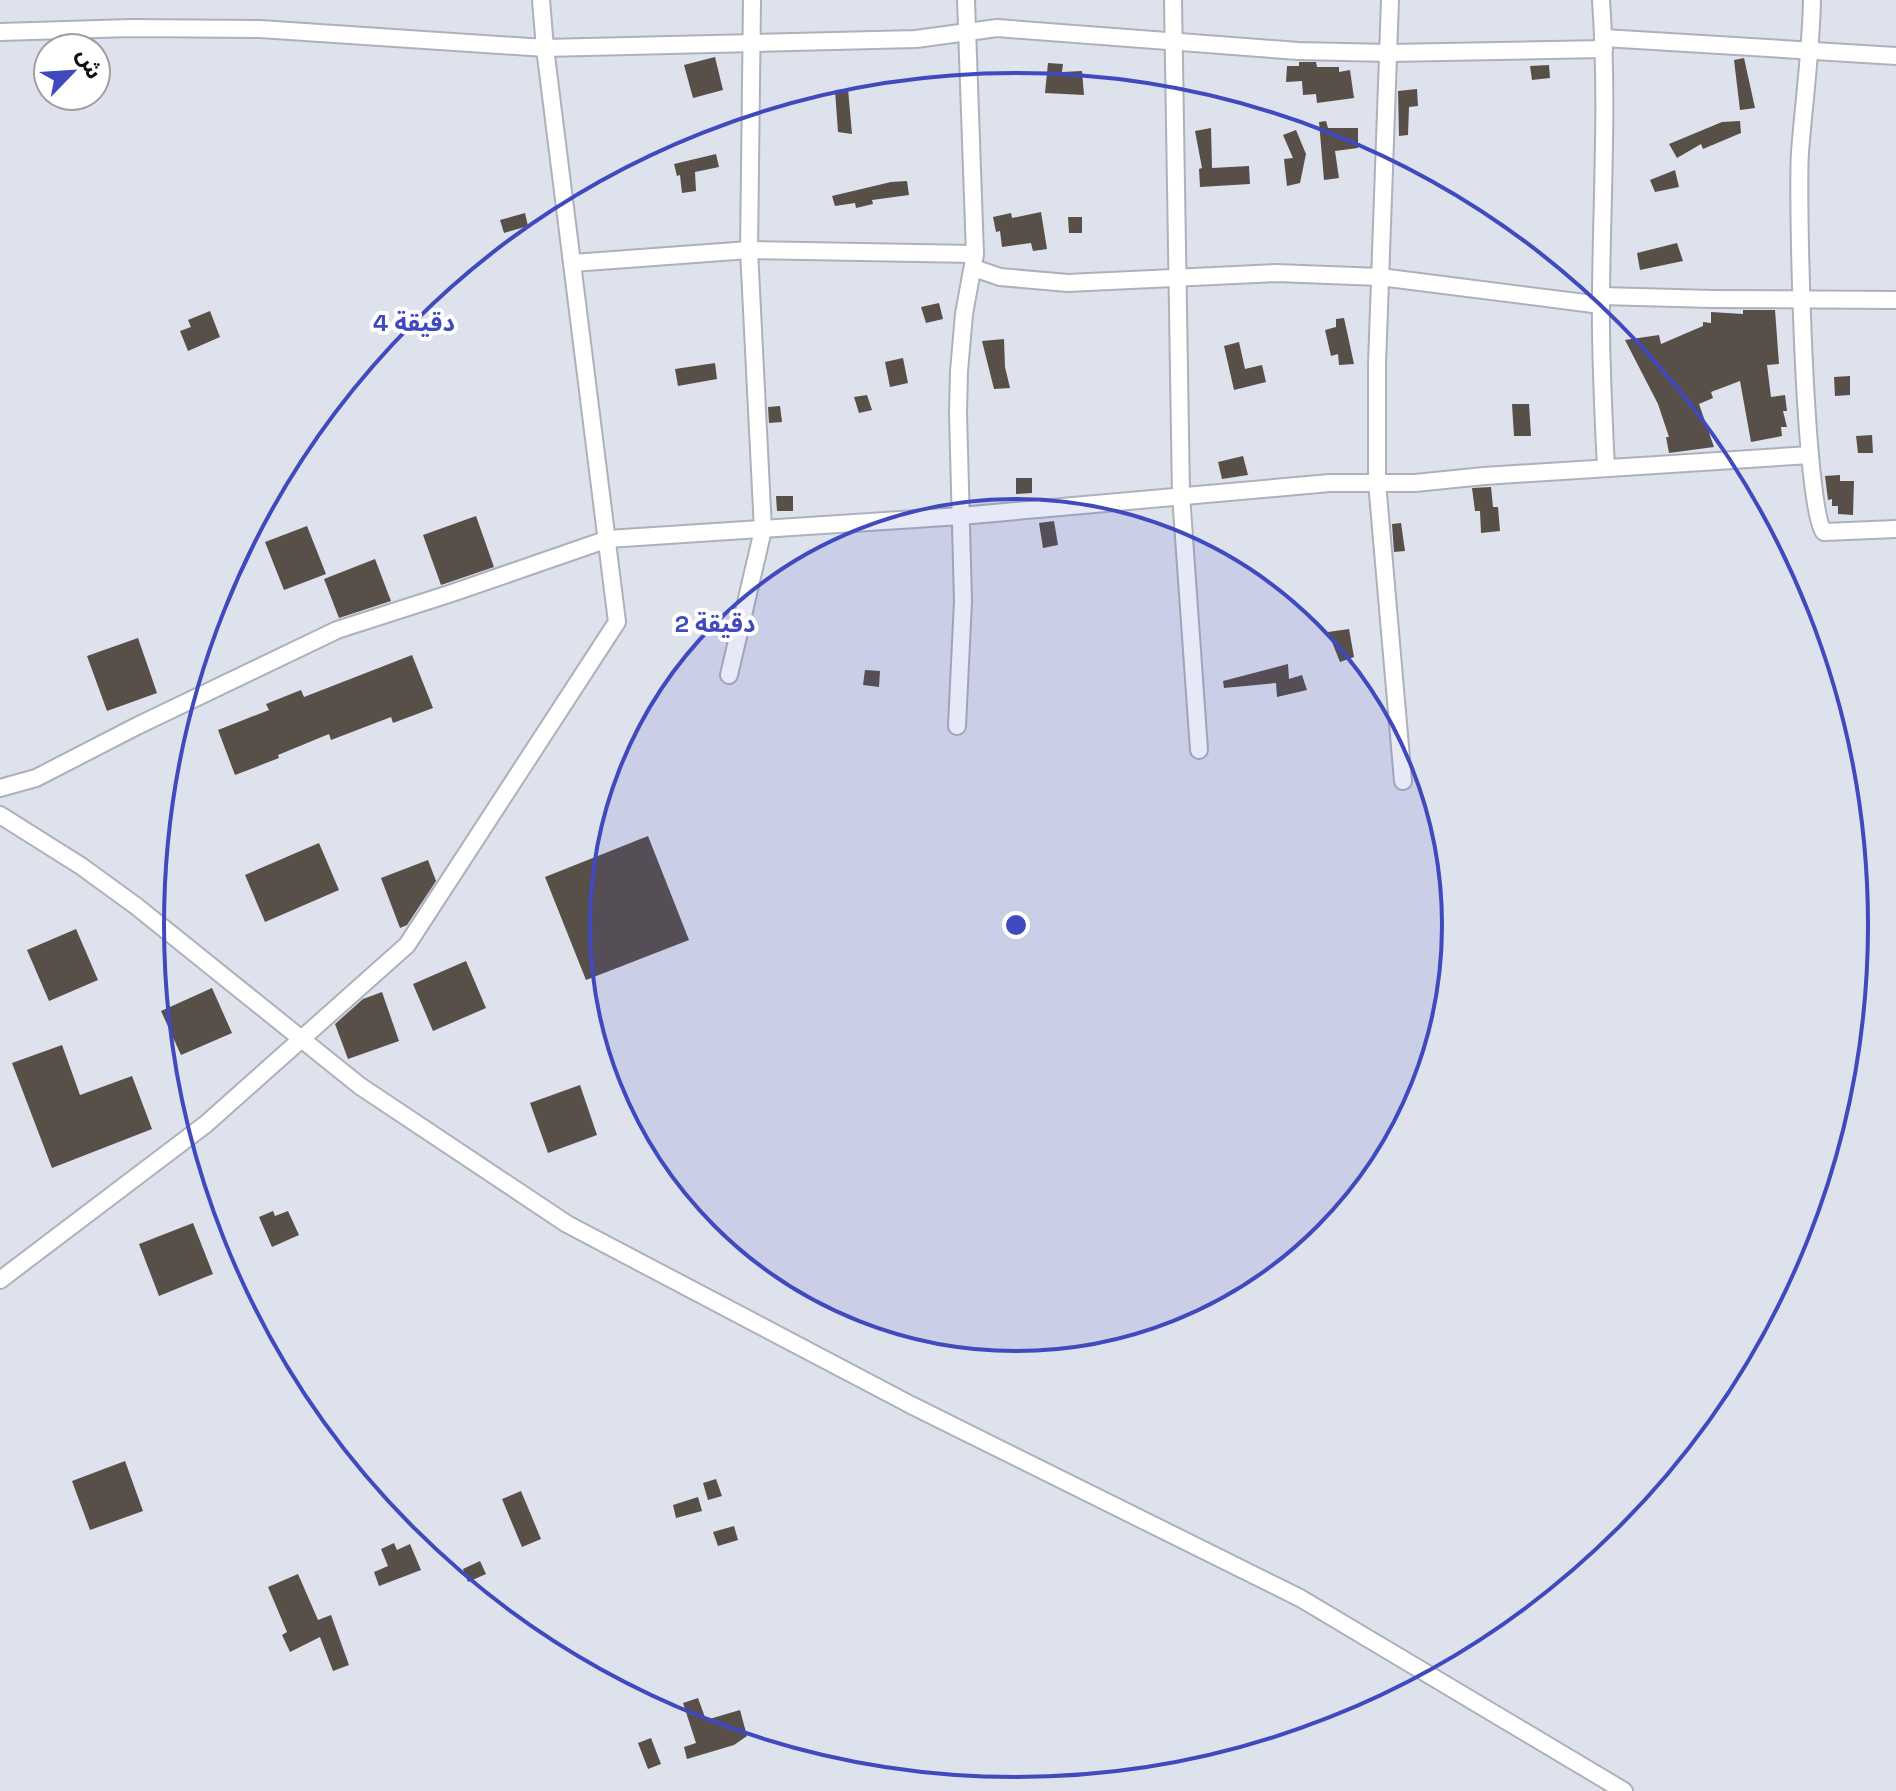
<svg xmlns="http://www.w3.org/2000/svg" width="1896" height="1791" font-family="'Space Grotesk','Noto Sans Arabic',sans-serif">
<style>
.building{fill:#584f49}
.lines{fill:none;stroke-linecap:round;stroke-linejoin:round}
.street-casing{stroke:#acb1bc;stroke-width:20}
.street{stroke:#fff;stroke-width:16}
.ring{fill:none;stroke:#4049bd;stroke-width:4}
.centre{fill:#4049bd;stroke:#fff;stroke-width:4}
.ring-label{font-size:24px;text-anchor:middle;font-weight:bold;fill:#4049bd;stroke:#fff;stroke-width:8;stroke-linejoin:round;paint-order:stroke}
</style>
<rect width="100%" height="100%" fill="#dde2ed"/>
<g class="building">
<polygon points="715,57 723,90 693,98 684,65"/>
<polygon points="1744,58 1755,108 1740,110 1734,60"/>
<polygon points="1299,62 1316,62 1317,67 1339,67 1339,72 1350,70 1354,98 1317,103 1316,94 1303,95 1302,81 1286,82 1287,66 1299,66"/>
<polygon points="1048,63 1063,64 1062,72 1082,71 1084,95 1045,93"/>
<polygon points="1549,65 1550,78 1532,80 1530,66"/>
<polygon points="848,89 852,134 838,132 835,90"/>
<polygon points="1417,89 1418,106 1409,107 1408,135 1399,136 1398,91"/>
<polygon points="1326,121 1328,128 1358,128 1358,148 1335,151 1339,178 1324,180 1319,122"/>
<polygon points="1740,121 1741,133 1703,149 1701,144 1677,158 1669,144 1722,122"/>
<polygon points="1211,128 1212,168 1249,166 1250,184 1200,187 1199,169 1202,168 1195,131"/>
<polygon points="1296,130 1306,154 1300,183 1287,186 1284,159 1293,158 1283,135"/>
<polygon points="716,154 719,167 695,172 696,191 682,193 680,175 677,176 674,164"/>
<polygon points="1675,170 1679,187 1655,192 1650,180"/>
<polygon points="907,181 909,195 872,200 873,204 856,208 855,203 835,206 832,196 891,182"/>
<polygon points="1041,212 1047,249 1033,251 1031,243 1002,247 1000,231 996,232 993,217 1011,213 1012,218"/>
<polygon points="525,213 528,226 504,233 500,220"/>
<polygon points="1068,217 1082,217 1082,233 1069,233"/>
<polygon points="1677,243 1683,261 1640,270 1637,253"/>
<polygon points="939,303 943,319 926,323 921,307"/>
<polygon points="1743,310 1775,310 1779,364 1767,365 1771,397 1785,395 1787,411 1783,411 1787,427 1781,427 1782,436 1751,442 1740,381 1711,392 1713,398 1699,404 1714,447 1669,453 1666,437 1669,437 1658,404 1625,340 1659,335 1661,344 1703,326 1703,322 1711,323 1711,312 1743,314"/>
<polygon points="210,311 220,337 188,351 180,331 191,327 188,320"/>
<polygon points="1344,318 1354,364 1339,365 1338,354 1331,356 1325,330 1336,327 1336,319"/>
<polygon points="1004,339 1005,367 1010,388 994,389 982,341"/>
<polygon points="1239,342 1245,369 1262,365 1266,382 1234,390 1224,346"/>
<polygon points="903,358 908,383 890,387 885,362"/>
<polygon points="715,363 717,379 678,386 675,369"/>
<polygon points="1850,376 1850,395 1835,396 1834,377"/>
<polygon points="867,395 872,410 859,413 854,397"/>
<polygon points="1512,404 1529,404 1531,436 1514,436"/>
<polygon points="780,406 782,422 769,423 768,407"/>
<polygon points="1872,435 1873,453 1858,453 1856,436"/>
<polygon points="1243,456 1248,475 1222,479 1218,462"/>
<polygon points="1840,475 1840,481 1854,481 1853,515 1838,514 1838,506 1832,506 1832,499 1828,500 1825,476"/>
<polygon points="1016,478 1032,478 1032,493 1016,494"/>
<polygon points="1491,487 1493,507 1498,507 1500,531 1481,533 1480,511 1475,511 1472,488"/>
<polygon points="776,496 793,496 793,511 777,511"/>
<polygon points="476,516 494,567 441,585 423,535"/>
<polygon points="1054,521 1058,545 1043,548 1039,523"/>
<polygon points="1401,523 1405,551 1394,552 1392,524"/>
<polygon points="307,526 326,574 284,590 265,542"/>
<polygon points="375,559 391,601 339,618 324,579"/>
<polygon points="1349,629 1354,657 1340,662 1328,632"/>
<polygon points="138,638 157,693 107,711 87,656"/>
<polygon points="412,655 433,708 393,723 391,717 331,740 329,734 278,755 279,758 235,775 218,730 269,710 266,704 301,690 304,697"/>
<polygon points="1288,664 1289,679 1302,675 1307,690 1277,697 1276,683 1224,688 1223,681"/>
<polygon points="865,670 880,671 879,687 863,685"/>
<polygon points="648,836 689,940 586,980 545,877"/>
<polygon points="319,843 339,890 265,922 245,875"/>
<polygon points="428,860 436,881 407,925 400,928 381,878"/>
<polygon points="76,929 98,980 49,1001 27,950"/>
<polygon points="466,961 486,1008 433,1031 413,984"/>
<polygon points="212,988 232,1033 181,1055 161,1011"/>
<polygon points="382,992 399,1041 348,1059 335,1024 363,999"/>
<polygon points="62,1045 80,1095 132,1076 152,1129 52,1168 12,1063"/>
<polygon points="580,1085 597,1135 548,1153 530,1103"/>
<polygon points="273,1211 275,1216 288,1211 299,1235 272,1247 259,1217"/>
<polygon points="193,1223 213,1274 159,1296 139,1244"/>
<polygon points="125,1461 143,1511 90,1530 72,1481"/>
<polygon points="716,1479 722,1496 708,1500 703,1483"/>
<polygon points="521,1491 541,1539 522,1547 502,1499"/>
<polygon points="698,1497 702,1511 676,1518 673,1505"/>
<polygon points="734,1526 738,1540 718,1546 713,1532"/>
<polygon points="394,1543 397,1550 410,1544 421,1570 379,1586 374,1572 388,1566 381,1549"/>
<polygon points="480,1561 486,1574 468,1582 463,1569"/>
<polygon points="298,1574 318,1620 331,1615 349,1665 333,1671 320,1637 290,1652 282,1635 287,1632 268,1587"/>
<polygon points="698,1698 706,1720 740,1710 747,1736 734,1745 687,1759 684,1747 696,1743 683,1703"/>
<polygon points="651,1738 661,1764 648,1769 638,1743"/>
</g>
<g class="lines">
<defs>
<g id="street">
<polyline points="1173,0 1181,495 1199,750"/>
<polyline points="1390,0 1377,365 1377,482 1403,781"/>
<path d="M 1601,0 C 1608,97 1602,195 1601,292 C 1600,350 1603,409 1606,468"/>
<path d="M 1812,0 C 1811,51 1804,101 1800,152 C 1797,199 1804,509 1824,532 L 1896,529"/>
<polyline points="0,32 131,28 260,29 545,48 916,39 997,28 1298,51 1390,53 1604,49"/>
<polyline points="1604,38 1896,56"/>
<polyline points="573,263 749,250 975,254"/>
<polyline points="974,268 1000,277 1068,283 1276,273 1380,277 1601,305"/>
<polyline points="1601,296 1712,299 1896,300"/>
<polyline points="729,675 763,530 749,250 752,0"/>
<polyline points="957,726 963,601 958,413 959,371 964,314 975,254 966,0"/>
<polyline points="0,788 36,778 137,726 337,630 452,593 608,539 961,516 1330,483 1415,483 1484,476 1810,455"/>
<polyline points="0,815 81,866 136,906 360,1086 567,1224 911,1405 1300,1598 1624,1791"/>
<polyline points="0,1280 206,1124 407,945 617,622 545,48 541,0"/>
</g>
</defs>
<use href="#street" class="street-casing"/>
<use href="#street" class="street"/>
</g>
<circle cx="1016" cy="925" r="426" fill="#4049bd" fill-opacity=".12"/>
<g class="ring">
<circle cx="1016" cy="925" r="426"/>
<circle cx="1016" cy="925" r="852"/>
</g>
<circle cx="1016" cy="925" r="12" class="centre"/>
<g class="ring-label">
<text x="414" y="331">4 دقيقة</text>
<text x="715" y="632">2 دقيقة</text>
</g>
<g transform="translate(72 72) rotate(65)"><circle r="38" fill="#ffffff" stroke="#9f9fa1" stroke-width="2"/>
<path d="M0-6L14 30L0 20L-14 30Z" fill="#4049bd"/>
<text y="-12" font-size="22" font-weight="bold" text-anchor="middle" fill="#0e1014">ش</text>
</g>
</svg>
